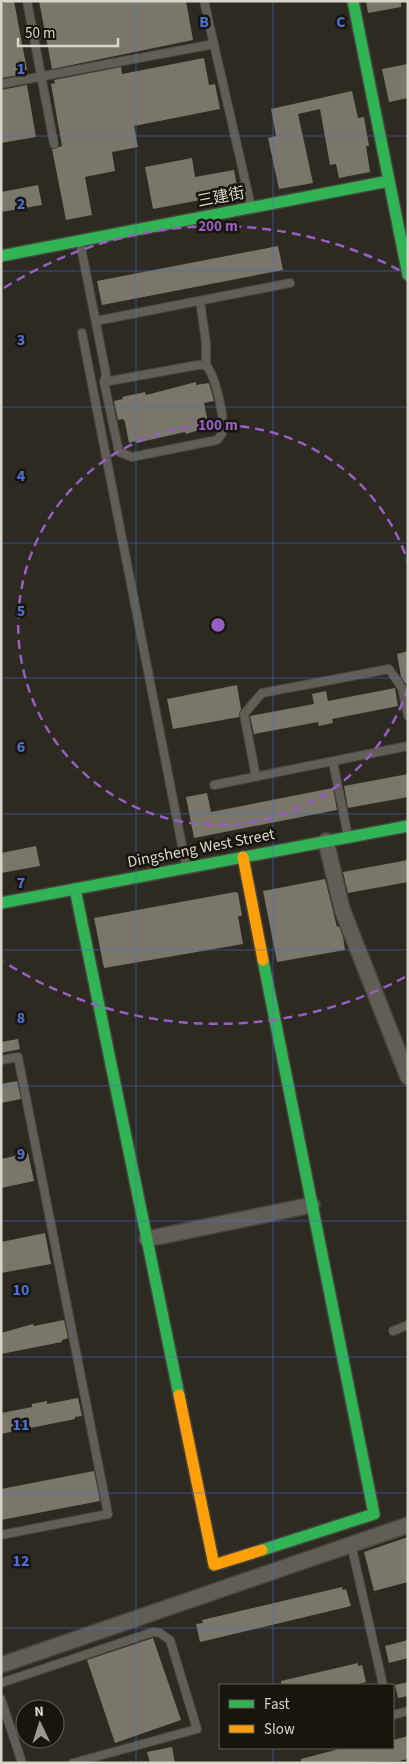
<svg xmlns="http://www.w3.org/2000/svg" width="409" height="1764" font-family="'Source Sans 3','Noto Sans SC',sans-serif">
<style>
.building{fill:#7a766a}
.lines{fill:none;stroke-linecap:round;stroke-linejoin:round}
.lane-casing{stroke:#48453d;stroke-width:10}
.street-casing{stroke:#48453d;stroke-width:18}
.fast-casing{stroke:#48453d;stroke-width:14}
.slow-casing{stroke:#48453d;stroke-width:14}
.lane{stroke:#615e57;stroke-width:8}
.street{stroke:#615e57;stroke-width:15}
.fast{stroke:#30b455;stroke-width:11}
.slow{stroke:#ff9f0a;stroke-width:11}
.grid{fill:none;stroke:#4c70d5;stroke-width:1;stroke-opacity:0.55}
.ring{fill:none;stroke:#975fc3;stroke-width:2.5;stroke-dasharray:9 6}
.labels{text-anchor:middle;dominant-baseline:central;stroke-width:5;stroke-linejoin:round;paint-order:stroke}
.street-label{font-size:16px;fill:#d9d5cb;stroke:#18150d}
.grid-label{font-size:16px;text-anchor:middle;font-weight:bold;fill:#4c70d5;stroke:#18150d;stroke-width:5;stroke-linejoin:round;paint-order:stroke}
.centre{fill:#975fc3;stroke:#18150d;stroke-width:2.5}
.ring-label{font-size:15px;text-anchor:middle;font-weight:bold;fill:#975fc3;stroke:#18150d;stroke-width:5;stroke-linejoin:round;paint-order:stroke}
</style>
<rect width="100%" height="100%" fill="#2d2a21"/>
<g class="building">
<polygon points="14,1 27,70 24,70 25,74 1,78 1,3"/>
<polygon points="39,1 186,1 193,40 52,69"/>
<polygon points="366,1 401,1 401,7 368,13"/>
<polygon points="204,58 209,85 215,84 220,109 134,126 138,147 112,152 115,171 85,177 92,215 66,220 52,149 62,146 51,84 55,83 54,80 121,67 122,74"/>
<polygon points="408,64 408,98 389,102 382,69"/>
<polygon points="27,85 36,137 1,143 1,90"/>
<polygon points="352,91 358,118 364,117 369,146 366,146 370,172 339,178 336,164 330,165 320,109 298,114 313,183 279,189 268,138 276,136 271,109"/>
<polygon points="192,158 195,177 234,170 238,193 153,209 145,167"/>
<polygon points="38,185 42,205 1,212 1,192"/>
<polygon points="278,246 283,270 102,305 97,281"/>
<polygon points="196,382 196,385 209,383 210,387 214,401 204,403 209,427 186,434 185,432 136,443 135,441 129,443 125,422 123,419 118,420 114,401 123,399 122,397 145,392 146,395"/>
<polygon points="408,651 408,683 405,683 401,677 397,654"/>
<polygon points="237,685 241,709 239,717 173,729 167,699"/>
<polygon points="395,688 398,706 332,719 333,723 319,726 318,722 254,734 250,716 314,704 312,694 326,691 328,701"/>
<polygon points="408,774 408,797 348,808 344,786"/>
<polygon points="333,788 337,810 194,838 186,797 207,793 211,812"/>
<polygon points="36,846 40,866 1,873 1,853"/>
<polygon points="408,860 408,882 348,893 343,872"/>
<polygon points="325,879 337,927 339,926 343,937 345,950 277,962 263,891"/>
<polygon points="235,892 238,893 242,916 238,916 243,944 104,968 94,918"/>
<polygon points="18,1039 20,1049 1,1053 1,1042"/>
<polygon points="17,1081 21,1099 1,1103 1,1084"/>
<polygon points="28,1153 34,1181 1,1188 1,1159"/>
<polygon points="45,1233 51,1264 1,1273 1,1242"/>
<polygon points="64,1320 68,1338 62,1340 62,1342 1,1354 1,1333 33,1324 34,1326"/>
<polygon points="78,1398 82,1416 75,1417 75,1419 1,1434 1,1413 32,1407 32,1404 47,1401 47,1404"/>
<polygon points="94,1471 100,1501 1,1520 1,1489"/>
<polygon points="408,1537 408,1582 374,1591 364,1552"/>
<polygon points="342,1587 343,1590 346,1589 351,1606 200,1642 196,1624 203,1623 202,1620"/>
<polygon points="153,1638 181,1720 115,1743 87,1660"/>
<polygon points="408,1640 408,1658 389,1663 385,1646"/>
<polygon points="358,1663 358,1666 362,1665 366,1682 354,1685 281,1685 281,1681"/>
<polygon points="408,1682 408,1696 398,1698 395,1685"/>
<polygon points="408,1736 408,1759 399,1761 301,1763 301,1759 339,1749 393,1748 393,1740"/>
<polygon points="172,1747 175,1763 150,1763 147,1752"/>
</g>
<g class="lines">
<defs>
<g id="lane">
<polyline points="27,1 54,144"/>
<polyline points="204,1 251,206"/>
<polyline points="1,84 214,44"/>
<path d="M 80,242 L 106,374 L 104,382 L 119,452 L 132,457 L 217,440 C 221,436 224,432 223,426 C 223,412 215,375 206,365 L 198,365 L 104,382"/>
<polyline points="200,301 206,343 206,365"/>
<polyline points="96,321 290,283"/>
<polyline points="82,333 186,866"/>
<polyline points="333,762 348,836"/>
<polyline points="256,777 244,714 262,693 389,669 402,688 408,716"/>
<polyline points="214,785 408,746"/>
<polyline points="1,1060 18,1057 108,1514 1,1535"/>
<polyline points="393,1331 408,1325"/>
<polyline points="351,1544 383,1685"/>
<polyline points="1,1683 153,1632 160,1633 170,1640 197,1729 73,1763"/>
<polyline points="1,1699 22,1763"/>
<polyline points="393,1715 408,1711"/>
</g>
<g id="street">
<polyline points="326,841 342,909 408,1077"/>
<polyline points="147,1239 312,1205"/>
<polyline points="1,1665 408,1525"/>
</g>
<g id="fast">
<polyline points="353,1 408,275"/>
<polyline points="1,256 389,181"/>
<polyline points="75,889 179,1395"/>
<polyline points="1,903 408,826"/>
<polyline points="262,1550 374,1514 263,960"/>
</g>
<g id="slow">
<polyline points="243,857 263,960"/>
<polyline points="179,1395 214,1565 262,1550"/>
</g>
</defs>
<use href="#lane" class="lane-casing"/>
<use href="#street" class="street-casing"/>
<use href="#fast" class="fast-casing"/>
<use href="#slow" class="slow-casing"/>
<use href="#lane" class="lane"/>
<use href="#street" class="street"/>
<use href="#fast" class="fast"/>
<use href="#slow" class="slow"/>
</g>
<path class="grid" d="M 136,1 L 136,1763M 273,1 L 273,1685M 1,136 L 408,136M 1,271 L 408,271M 1,407 L 408,407M 1,543 L 408,543M 1,678 L 408,678M 1,814 L 408,814M 1,950 L 408,950M 1,1086 L 408,1086M 1,1221 L 408,1221M 1,1357 L 408,1357M 1,1493 L 408,1493M 1,1628 L 408,1628M 273,1748 L 273,1763"/>
<g class="ring">
<path d="M408 688A200 200 0 1 1 408 562"/>
<path d="M405 977A399 399 0 0 1 4 962M4 288A399 399 0 0 1 405 273"/>
</g>
<g class="labels">
<g class="street-label">
<text transform="translate(221 197) rotate(-11)">三建街</text>
<text transform="translate(201 848) rotate(-11)">Dingsheng West Street</text>
</g>
</g>
<g class="grid-label">
<text x="204" y="27">B</text>
<text x="341" y="27">C</text>
<text x="21" y="74">1</text>
<text x="21" y="209">2</text>
<text x="21" y="345">3</text>
<text x="21" y="481">4</text>
<text x="21" y="616">5</text>
<text x="21" y="752">6</text>
<text x="21" y="888">7</text>
<text x="21" y="1023">8</text>
<text x="21" y="1159">9</text>
<text x="21" y="1295">10</text>
<text x="21" y="1430">11</text>
<text x="21" y="1566">12</text>
</g>
<circle cx="218" cy="625" r="8" class="centre"/>
<g class="ring-label">
<text x="218" y="231">200 m</text>
<text x="218" y="430">100 m</text>
</g>
<rect width="409" height="1764" fill="none" stroke="#d9d5cb" stroke-width="5"/>
<rect x="219" y="1684" width="175" height="65" fill="#18150d" stroke="#656259"/>
<rect x="229" y="1700" width="25" height="8" fill="#30b455" stroke="#656259"/>
<text x="264" y="1709" font-size="15" fill="#d9d5cb">Fast</text>
<rect x="229" y="1725" width="25" height="8" fill="#ff9f0a" stroke="#656259"/>
<text x="264" y="1734" font-size="15" fill="#d9d5cb">Slow</text>
<g transform="translate(40 1724) rotate(356)"><circle r="24" fill="#18150d" stroke="#656259"/>
<path d="M0-4L9 19L0 12L-9 19Z" fill="#9d9990"/>
<text y="-8" font-size="14" font-weight="bold" text-anchor="middle" fill="#d9d5cb">N</text>
</g>
<path d="M18 38v8h100v-8" fill="none" stroke="#d9d5cb" stroke-width="2.5"/>
<text x="25" y="38" font-size="15" fill="#d9d5cb" stroke="#18150d" stroke-width="4" paint-order="stroke">50 m</text>
</svg>
